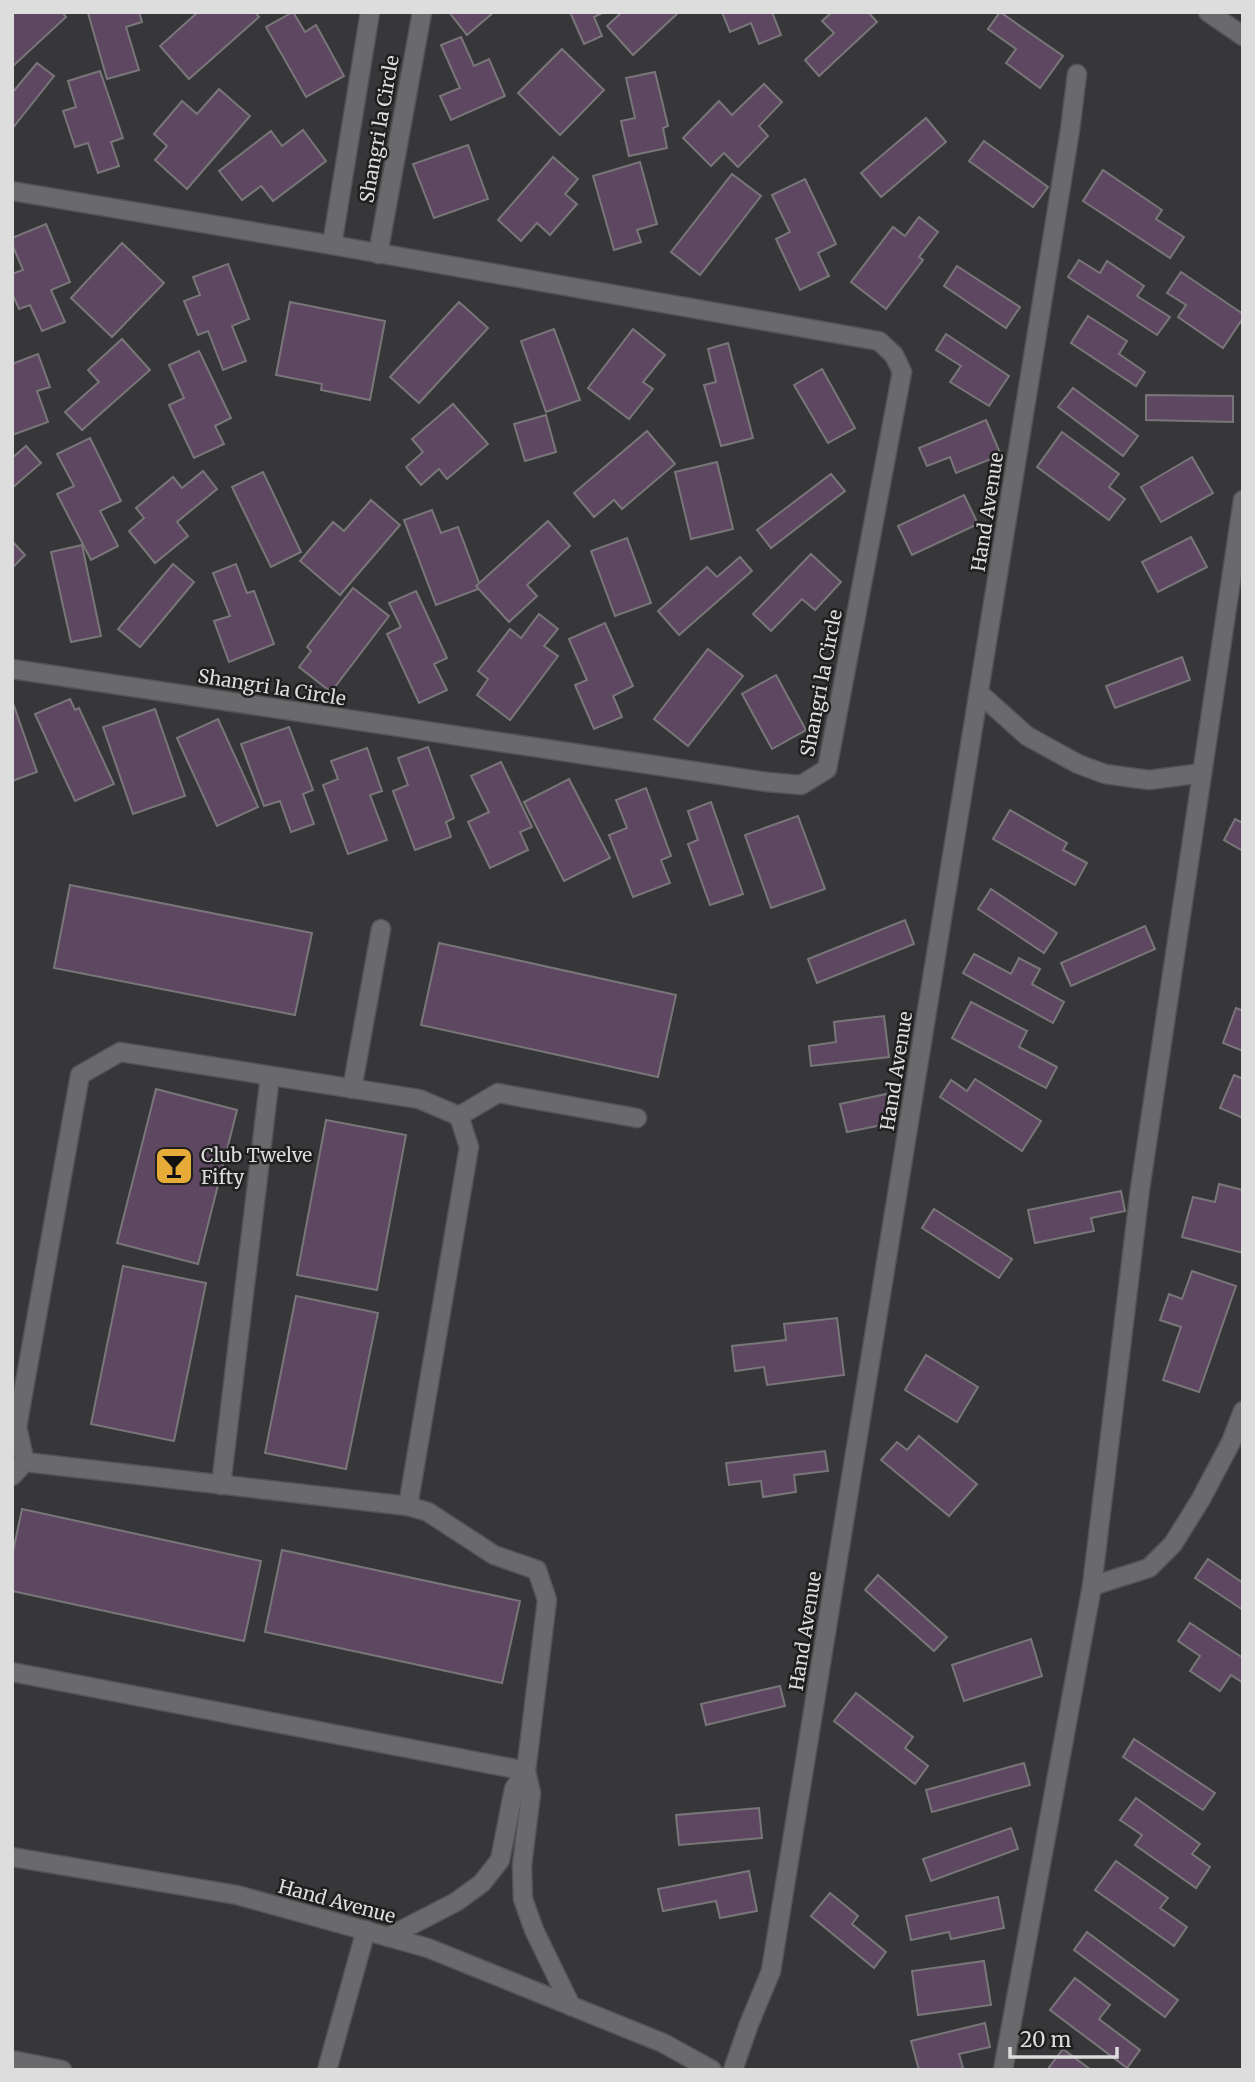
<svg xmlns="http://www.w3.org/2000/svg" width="1255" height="2082" font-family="Merriweather,serif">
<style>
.building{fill:#5e4761;stroke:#797679;stroke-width:2}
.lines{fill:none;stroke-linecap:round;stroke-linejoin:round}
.minor-casing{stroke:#545356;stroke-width:21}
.minor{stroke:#6a696c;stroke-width:18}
.labels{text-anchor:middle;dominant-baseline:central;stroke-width:5;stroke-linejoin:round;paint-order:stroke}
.street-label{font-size:19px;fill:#ddddde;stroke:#1f1f20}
.poi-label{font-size:19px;fill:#ddddde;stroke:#1f1f20;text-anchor:start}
</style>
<rect width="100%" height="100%" fill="#37373a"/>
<g class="building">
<polygon points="12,12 62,12 66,17 12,67"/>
<polygon points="91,12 139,12 142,22 126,27 139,70 107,79 88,13"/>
<polygon points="198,12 255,12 259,17 189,79 160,46"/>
<polygon points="293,12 305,32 316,25 344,76 306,97 266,27"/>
<polygon points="449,12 494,12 467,35"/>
<polygon points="570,12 604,12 594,17 602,36 584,44"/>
<polygon points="622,12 679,12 633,55 607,26"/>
<polygon points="722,12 772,12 781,35 759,44 751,23 730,32"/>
<polygon points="832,12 868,12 877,22 819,76 805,60 834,33 822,21"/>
<polygon points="1000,12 1063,56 1040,88 1006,63 1016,49 988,29"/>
<polygon points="461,37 474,66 489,59 505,96 451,120 440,96 460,88 441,45"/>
<polygon points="562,49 604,90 560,135 518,93"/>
<polygon points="37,63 54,76 12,129 12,93"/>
<polygon points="100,71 123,138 111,142 119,166 98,173 88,143 75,147 63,111 76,107 68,81"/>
<polygon points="655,72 668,126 663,128 667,148 629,156 621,121 635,118 626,78"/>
<polygon points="764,84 782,102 759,126 768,136 738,167 724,153 711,166 683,138 719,101 732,115"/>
<polygon points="219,89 250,116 187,189 155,160 167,146 154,134 182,101 197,114"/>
<polygon points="926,118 946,142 881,197 861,173"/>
<polygon points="303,130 326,161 273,201 261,186 242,200 219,171 271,131 282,146"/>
<polygon points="984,141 1048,187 1033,207 969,161"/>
<polygon points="468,145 488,199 434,218 413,164"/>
<polygon points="553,157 578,179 565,194 577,204 550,235 537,223 521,241 498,220"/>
<polygon points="640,162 657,224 637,230 641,242 614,250 593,176"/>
<polygon points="1103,170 1162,210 1156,219 1184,237 1170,258 1083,201"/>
<polygon points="732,174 761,196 700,275 671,252"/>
<polygon points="805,179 836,244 818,253 829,276 800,290 776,239 790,232 772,195"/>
<polygon points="919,217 938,232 919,257 923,260 886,309 851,282 893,227 905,236"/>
<polygon points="46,224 70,282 51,290 65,322 42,331 30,305 19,309 12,293 12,274 23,270 12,244 12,238"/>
<polygon points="122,243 164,283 112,337 71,298"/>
<polygon points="1079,260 1100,273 1107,261 1144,286 1137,296 1170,317 1157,335 1068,277"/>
<polygon points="228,264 249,319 232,326 246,361 223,370 208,331 198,335 184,301 200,295 193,277"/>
<polygon points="957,266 1020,307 1006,328 944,286"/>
<polygon points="1181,272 1243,314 1243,318 1223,348 1178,317 1186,305 1167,293"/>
<polygon points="290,302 385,321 370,400 321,390 322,384 276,375"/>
<polygon points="459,302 488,328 419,403 390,377"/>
<polygon points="1088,316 1127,341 1119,354 1145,372 1136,386 1071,343"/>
<polygon points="554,329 580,400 546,412 521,341"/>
<polygon points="633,329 665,355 643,382 653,389 629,419 588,388"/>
<polygon points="946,334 1009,376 989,406 950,382 961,366 936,350"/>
<polygon points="122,339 150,370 82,430 65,412 99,382 88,370"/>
<polygon points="728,343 753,438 721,446 704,385 716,382 708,349"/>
<polygon points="199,351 231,418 215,426 224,444 194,458 169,405 184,398 169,365"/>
<polygon points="38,354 50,387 37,391 48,422 12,435 12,364"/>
<polygon points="822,369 855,428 828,443 794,385"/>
<polygon points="1073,388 1138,436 1123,456 1058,407"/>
<polygon points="1146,395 1233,396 1233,422 1146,420"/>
<polygon points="453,404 488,444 447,479 439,469 421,485 406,467 423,452 412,439"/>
<polygon points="546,415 556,452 525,461 514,424"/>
<polygon points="986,420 1001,455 956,473 950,457 927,466 919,448"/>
<polygon points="647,431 675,464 622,509 614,500 594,517 574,493"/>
<polygon points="1062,432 1119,474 1109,487 1125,499 1109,520 1037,467"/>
<polygon points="90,438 121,501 100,511 118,546 91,560 57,494 74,486 57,454"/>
<polygon points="26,446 41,463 12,488 12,458"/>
<polygon points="1192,457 1213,493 1161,522 1141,487"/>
<polygon points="717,462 733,529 691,539 675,472"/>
<polygon points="203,471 217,489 177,522 188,536 155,563 129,531 144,518 136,508 173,477 182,488"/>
<polygon points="263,472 301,552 271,567 232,487"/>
<polygon points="831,474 845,491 771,548 757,530"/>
<polygon points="964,495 978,524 912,555 898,526"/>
<polygon points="371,500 400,525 340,595 300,561 333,522 344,531"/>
<polygon points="432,510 441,533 458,527 481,588 436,605 404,520"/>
<polygon points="548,521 570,546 527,585 537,596 509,622 476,586"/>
<polygon points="1191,537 1207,567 1158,592 1142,562"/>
<polygon points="627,538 651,603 615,616 591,551"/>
<polygon points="12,541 25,555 12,568"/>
<polygon points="82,545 101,636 71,642 51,552"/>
<polygon points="811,554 841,582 815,610 802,599 771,631 753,614"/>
<polygon points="740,557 752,571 679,635 658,611 707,567 717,577"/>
<polygon points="173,564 194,582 140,647 118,629"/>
<polygon points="236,564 247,593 254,591 274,644 229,662 214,621 230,616 213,573"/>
<polygon points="353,588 389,616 331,692 299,667 311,651 307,647"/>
<polygon points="416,591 447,658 434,664 447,690 419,703 387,634 401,627 389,603"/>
<polygon points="539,614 558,629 544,646 558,656 510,720 477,695 488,679 478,671 510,629 521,638"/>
<polygon points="605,623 633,686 613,696 622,717 594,729 575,685 587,680 569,639"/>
<polygon points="708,649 743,676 688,746 654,719"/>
<polygon points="1182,657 1190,680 1115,708 1106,686"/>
<polygon points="776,675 806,730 772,749 742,694"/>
<polygon points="70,699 75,710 79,708 114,784 75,801 35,714"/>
<polygon points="12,700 37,772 12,781"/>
<polygon points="155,709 185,796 133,814 103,727"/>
<polygon points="218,719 258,807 217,826 177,738"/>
<polygon points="289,727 313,790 303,794 314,824 291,832 280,801 264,806 241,744"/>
<polygon points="428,747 454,818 446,822 451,837 415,850 393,791 408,785 398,758"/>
<polygon points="367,748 382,791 370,795 387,840 348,854 323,785 338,779 331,761"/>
<polygon points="501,762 532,827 520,832 528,850 490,868 468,822 489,812 471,776"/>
<polygon points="569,779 610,858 564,881 524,802"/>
<polygon points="646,788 671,856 661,860 670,883 633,897 609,835 627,828 616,800"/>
<polygon points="711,802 743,894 710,905 688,844 698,840 688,811"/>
<polygon points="1010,810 1067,843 1063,850 1087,863 1075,885 993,839"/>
<polygon points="798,816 825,889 771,908 745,835"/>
<polygon points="1235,819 1243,823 1243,851 1224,840"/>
<polygon points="70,885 312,933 295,1015 54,968"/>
<polygon points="991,889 1057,933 1044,953 978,909"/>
<polygon points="905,920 914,944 817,983 808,959"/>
<polygon points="1145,926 1155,949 1071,986 1061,963"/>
<polygon points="439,943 676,995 658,1077 421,1025"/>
<polygon points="974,954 1011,974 1019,958 1040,969 1032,984 1064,1002 1053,1023 963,973"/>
<polygon points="971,1002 1027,1031 1019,1047 1057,1067 1046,1088 952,1038"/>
<polygon points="1236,1008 1243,1011 1243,1051 1223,1043"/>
<polygon points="884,1016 889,1057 811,1066 809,1046 836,1042 834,1022"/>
<polygon points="1234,1075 1243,1079 1243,1118 1220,1108"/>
<polygon points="975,1079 1041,1121 1022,1151 940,1097 951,1080 967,1091"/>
<polygon points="156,1089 237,1110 198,1264 117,1243"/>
<polygon points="886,1094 892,1123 847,1132 840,1104"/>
<polygon points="326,1120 406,1135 377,1290 297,1275"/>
<polygon points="1219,1184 1243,1190 1243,1253 1182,1237 1193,1197 1215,1202"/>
<polygon points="1121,1191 1125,1211 1091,1218 1094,1231 1035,1243 1028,1210"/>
<polygon points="934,1209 1012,1259 999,1278 922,1228"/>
<polygon points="123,1266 206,1283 174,1441 91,1424"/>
<polygon points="1192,1271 1236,1286 1199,1392 1163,1380 1181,1327 1160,1320 1169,1294 1182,1299"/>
<polygon points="296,1296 378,1313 346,1469 265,1453"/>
<polygon points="837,1318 844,1375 767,1385 764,1367 735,1371 732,1346 786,1340 784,1324"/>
<polygon points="926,1355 978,1387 957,1422 905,1390"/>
<polygon points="919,1436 977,1484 949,1516 881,1460 897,1442 907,1450"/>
<polygon points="825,1451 828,1471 794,1475 796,1492 763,1497 761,1481 729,1485 726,1463"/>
<polygon points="22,1509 261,1561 244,1641 12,1591 12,1556"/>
<polygon points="282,1550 520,1601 502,1683 265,1632"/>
<polygon points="1208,1559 1243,1583 1243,1610 1195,1578"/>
<polygon points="878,1575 947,1637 934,1651 865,1590"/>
<polygon points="1190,1623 1243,1658 1243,1683 1231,1675 1220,1691 1190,1671 1200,1656 1178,1641"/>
<polygon points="1031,1639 1042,1676 964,1701 952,1665"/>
<polygon points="780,1686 785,1706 706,1725 701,1704"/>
<polygon points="856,1693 913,1737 905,1748 928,1766 915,1784 834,1721"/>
<polygon points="1134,1739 1215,1793 1203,1810 1123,1757"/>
<polygon points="1024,1763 1030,1785 932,1812 926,1790"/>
<polygon points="1136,1798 1200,1844 1192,1854 1210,1867 1196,1888 1135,1845 1142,1835 1120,1820"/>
<polygon points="759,1808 762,1838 679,1845 676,1815"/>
<polygon points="1011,1828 1018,1849 931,1881 923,1859"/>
<polygon points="1116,1861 1168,1898 1160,1908 1187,1927 1174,1946 1095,1890"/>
<polygon points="749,1871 757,1911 720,1918 716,1901 663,1911 658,1889"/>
<polygon points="830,1893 858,1916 852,1924 886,1952 874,1968 811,1916"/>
<polygon points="998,1897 1004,1928 951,1939 949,1932 911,1940 906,1916"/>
<polygon points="1087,1932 1178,2000 1165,2017 1074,1950"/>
<polygon points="984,1961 991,2005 918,2015 912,1971"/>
<polygon points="1075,1978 1110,2005 1099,2019 1140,2050 1127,2068 1050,2010"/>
<polygon points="985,2023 990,2047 959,2054 963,2068 953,2070 919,2070 911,2041"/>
<polygon points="1063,2049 1091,2070 1047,2070"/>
</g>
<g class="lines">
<defs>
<g id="minor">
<polyline points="1208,12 1243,36"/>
<polyline points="12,191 332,245 879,341 894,355 902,372 827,769 801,785 767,782 12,669"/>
<polyline points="332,245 370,12"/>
<polyline points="378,254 422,12"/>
<polyline points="979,693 1027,736 1078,764 1105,774 1149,780 1202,773"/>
<polyline points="352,1089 381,929"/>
<polyline points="459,1116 498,1093 637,1118"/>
<polyline points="25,1462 408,1506"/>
<polyline points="12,1476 25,1462 17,1427 80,1075 120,1052 419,1099 459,1116 469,1147 408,1506 428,1512 494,1555 537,1570 547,1600 526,1771 12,1672"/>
<polyline points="221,1485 270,1076"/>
<polyline points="1092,1586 1149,1568 1173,1544 1201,1499 1231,1442 1243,1411"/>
<polyline points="12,1857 237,1895 428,1948 663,2043 712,2070"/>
<polyline points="388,1937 456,1902 482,1883 500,1860 514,1789 526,1771 531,1793 522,1865 523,1899 534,1930 571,2006"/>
<polyline points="12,2060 62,2070"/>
<polyline points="327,2070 366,1930"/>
<polyline points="733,2070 749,2024 771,1971 1070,130 1077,74"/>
<polyline points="1003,2070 1092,1586 1140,1189 1243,500"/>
</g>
</defs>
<use href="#minor" class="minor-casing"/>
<use href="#minor" class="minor"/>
</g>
<defs>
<symbol id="bar-square" viewBox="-11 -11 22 22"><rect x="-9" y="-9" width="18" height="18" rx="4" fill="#e7ac37" stroke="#1f1f20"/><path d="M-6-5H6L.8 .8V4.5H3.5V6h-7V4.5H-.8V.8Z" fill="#111"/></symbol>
</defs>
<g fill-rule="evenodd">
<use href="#bar-square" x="152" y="1144" width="44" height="44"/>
</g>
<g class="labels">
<g class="street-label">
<text transform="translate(379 129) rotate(-80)">Shangri la Circle</text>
<text transform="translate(987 512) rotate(-81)">Hand Avenue</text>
<text transform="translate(821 683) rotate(-79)">Shangri la Circle</text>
<text transform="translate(272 687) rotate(9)">Shangri la Circle</text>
<text transform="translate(896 1071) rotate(-81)">Hand Avenue</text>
<text transform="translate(805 1631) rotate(-81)">Hand Avenue</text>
<text transform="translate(337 1901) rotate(15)">Hand Avenue</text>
</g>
<g class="poi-label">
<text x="201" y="1155">Club Twelve<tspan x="201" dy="22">Fifty</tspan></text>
</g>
</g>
<rect width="1255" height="2082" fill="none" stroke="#ddddde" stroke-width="28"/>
<path d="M1010 2047v10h107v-10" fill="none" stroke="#ddddde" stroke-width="3.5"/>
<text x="1020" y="2047" font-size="21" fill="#ddddde" stroke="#1f1f20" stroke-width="5" paint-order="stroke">20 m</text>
</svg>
